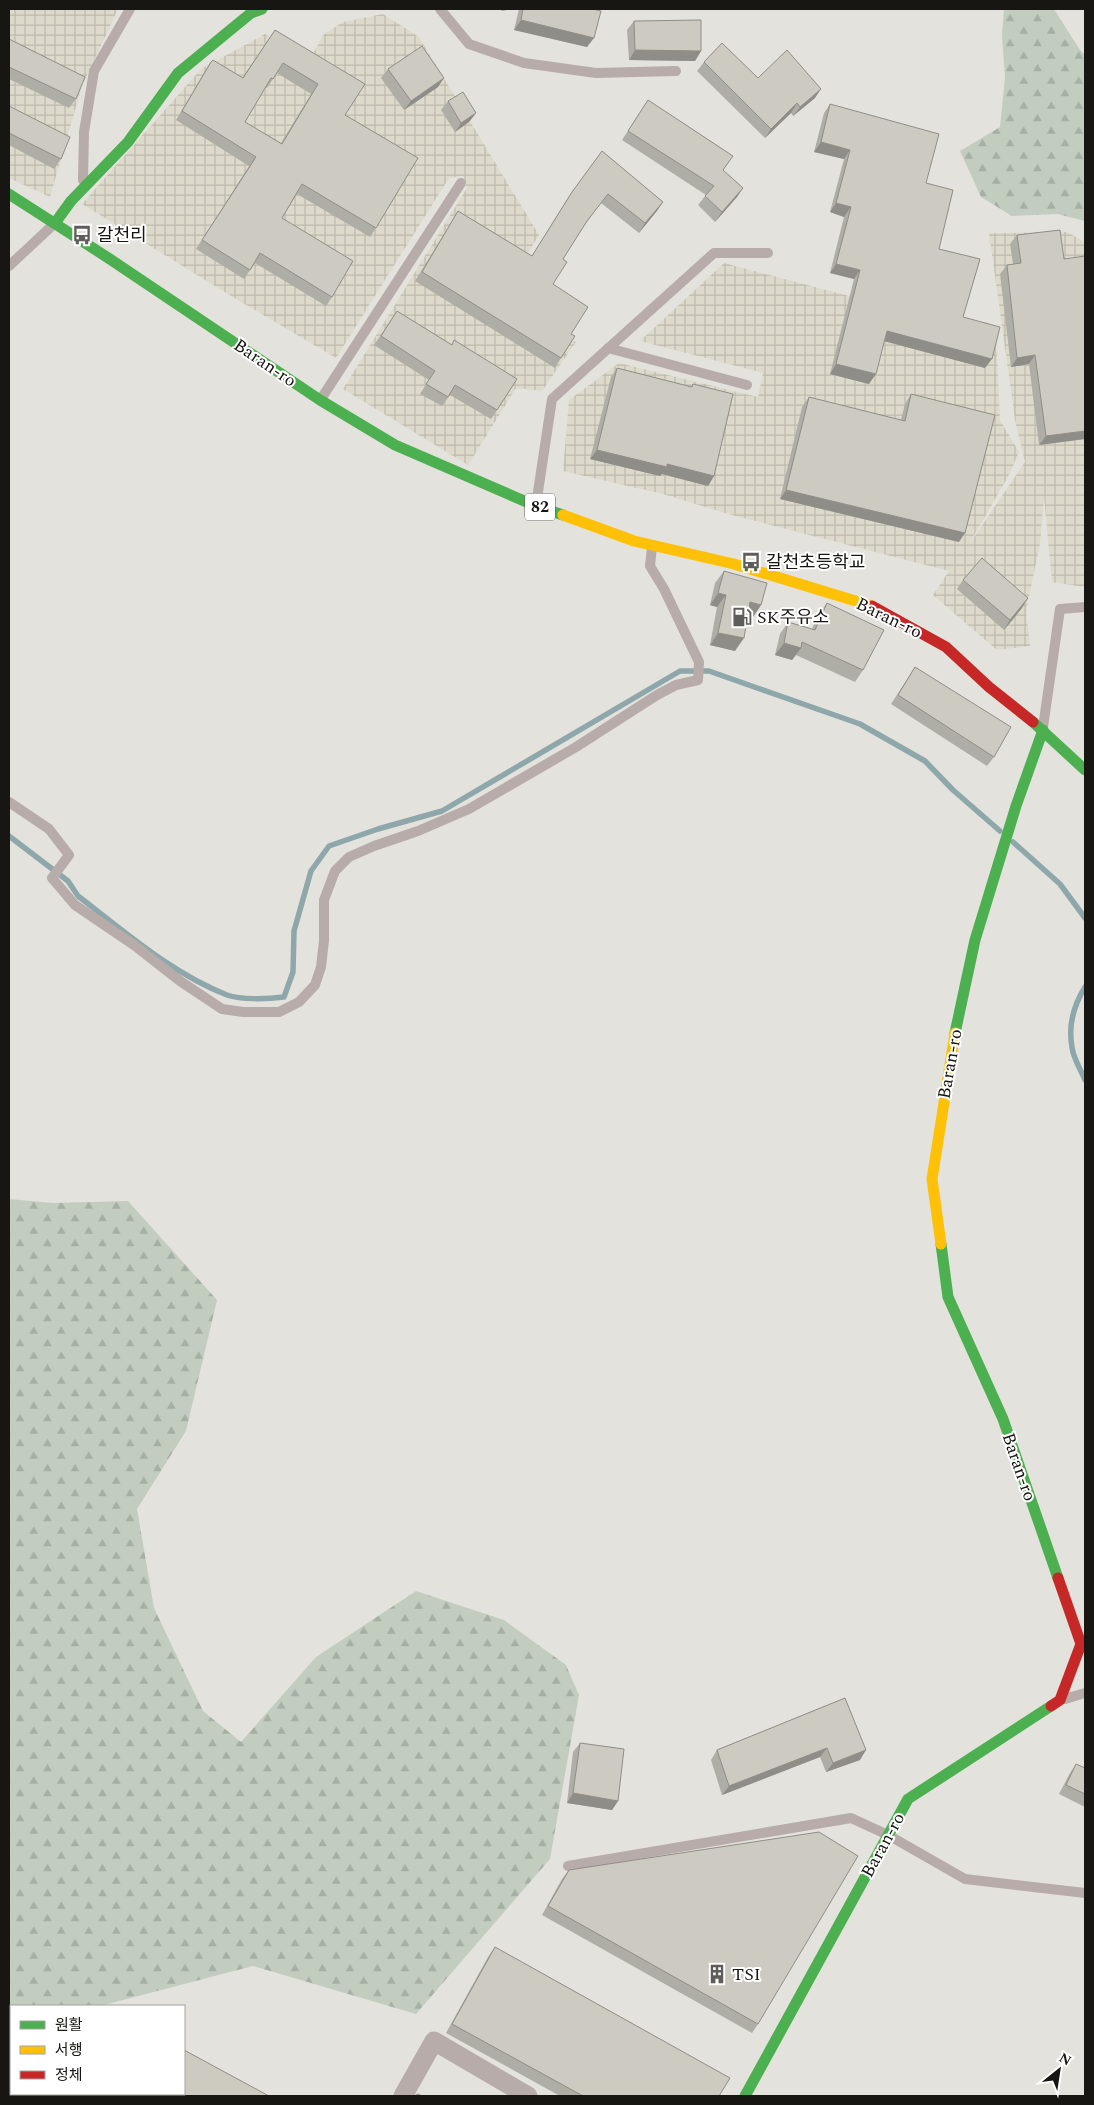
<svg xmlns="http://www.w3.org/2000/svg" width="1094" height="2105" font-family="Spectral,'Noto Sans KR',serif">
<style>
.industrial{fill:url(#industrial-grid)}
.forest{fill:url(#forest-firs)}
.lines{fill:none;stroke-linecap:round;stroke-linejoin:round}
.stream{stroke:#8ea7aa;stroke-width:5.5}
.lane{stroke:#b8acaa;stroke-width:10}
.street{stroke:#b8acaa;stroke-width:19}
.fast{stroke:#4caf50;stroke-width:11}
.slow{stroke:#ffc107;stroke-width:11}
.jam{stroke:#c62828;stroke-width:11}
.wall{fill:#afaea6;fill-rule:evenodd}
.shaded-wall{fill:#8f8d87}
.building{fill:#cccac1;stroke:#8f8d87;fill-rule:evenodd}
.labels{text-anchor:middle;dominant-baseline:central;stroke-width:4;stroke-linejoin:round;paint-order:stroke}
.shield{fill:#fff;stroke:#5d5c59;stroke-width:1}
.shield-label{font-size:16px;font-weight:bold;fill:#171612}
.poi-label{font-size:18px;fill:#171612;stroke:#fff;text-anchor:start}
.street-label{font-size:18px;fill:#171612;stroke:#fff}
</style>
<defs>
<pattern id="industrial-grid" width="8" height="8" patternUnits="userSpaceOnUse" patternTransform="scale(1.25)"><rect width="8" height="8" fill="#dddacc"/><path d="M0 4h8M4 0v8" fill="none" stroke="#bdbaae"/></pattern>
<pattern id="forest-firs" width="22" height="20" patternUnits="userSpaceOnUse" patternTransform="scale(1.25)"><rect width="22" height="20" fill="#c2cdc0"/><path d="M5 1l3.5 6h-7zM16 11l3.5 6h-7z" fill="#a6afa4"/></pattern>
</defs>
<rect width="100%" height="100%" fill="#e4e2dc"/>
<g class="industrial">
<polygon points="9,9 118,9 82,86 50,197 9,178"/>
<polygon points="383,14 419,37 539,235 500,299 576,342 542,391 516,388 468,465 343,389 467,188 463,176 449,178 336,358 236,299 82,204 201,69 265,34 310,60 323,35 343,22"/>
<polygon points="1067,232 1085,242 1085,587 1052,582 1044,497 1040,544 1026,611 1030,646 997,650 933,595 949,571 728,514 663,494 563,471 569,400 619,363 758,397 763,373 640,341 724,263 996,335 1000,420 1019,452 1009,475 968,546 1025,462 1015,420 989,233"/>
</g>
<g class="forest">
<polygon points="1004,9 1054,9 1080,50 1085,55 1085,221 1057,214 1012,216 981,197 960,151 1000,127 1005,77 1002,35"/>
<polygon points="9,1199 53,1203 128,1201 217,1300 186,1431 137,1509 154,1608 203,1711 241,1742 316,1657 416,1591 504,1620 566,1665 579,1695 550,1859 416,2014 253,1966 100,2006 11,2006 11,2030 9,2030"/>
</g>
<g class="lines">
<g class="stream">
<path d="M 9,836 L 68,881 L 78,896 C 125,932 171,973 227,995 C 241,1000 268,999 284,997 L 293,972 L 294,931 L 311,871 L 329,846 L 378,829 L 442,811 L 680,671 L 709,671 L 860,724 L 925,761 L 953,790 L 1000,831"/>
<polyline points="1013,842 1060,884 1085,918"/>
<path d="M 1085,987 C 1074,1005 1068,1026 1072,1047 C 1073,1058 1081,1070 1085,1080"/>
</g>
<g class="lane">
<polyline points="440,9 469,44 524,63 596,73 676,71"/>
<polyline points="83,180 84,132 94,71 130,9"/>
<polyline points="9,266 54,224"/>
<polyline points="608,348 747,385"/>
<polyline points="321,399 461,183"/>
<polyline points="536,505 552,399 714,253 768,253"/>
<polyline points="1043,727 1060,609 1085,607"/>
<polyline points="9,802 49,829 69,855 52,878 75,905 134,945 180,981 222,1009 243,1012 279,1012 299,1002 315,985 321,967 324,941 324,900 335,871 349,857 374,846 418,831 469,809 576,747 657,695 676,685 698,680 699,662 664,589 650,566 652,547"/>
<polyline points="1065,1699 1085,1693"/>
<polyline points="568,1866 851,1818 888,1835 965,1879 1085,1893"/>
</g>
<polyline class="street" points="403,2096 434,2041 528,2096"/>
<g class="fast">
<polyline points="9,194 110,259 320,400 395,445 536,506 563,515"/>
<polyline points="55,223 71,201 128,142 178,73 251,13 262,9"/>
<polyline points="1033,722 1085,770"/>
<polyline points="955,1033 975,940 1016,806 1043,730"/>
<polyline points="941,1244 948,1297 1003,1419 1058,1578"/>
<polyline points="745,2096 908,1799 1051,1706"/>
</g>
<g class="slow">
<polyline points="563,515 634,541 734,564 872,606"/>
<polyline points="941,1244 932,1179 955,1033"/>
</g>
<g class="jam">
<polyline points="872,606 946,647 989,687 1033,722"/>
<polyline points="1051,1706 1060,1700 1081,1644 1058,1578"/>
</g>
</g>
<g class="wall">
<polygon points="519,9 594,9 587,47 514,30"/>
<polygon points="634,21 701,51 695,61 629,60 627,30"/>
<path d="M 275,30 L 345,115 L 376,228 L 370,237 L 297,194 L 282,218 L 332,297 L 326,306 L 255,263 L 244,279 L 196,249 L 249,166 L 176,120 L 205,71 L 211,62 L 242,78 ZM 277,73 L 311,94 L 281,143 L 245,122 L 265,87 L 267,88 Z"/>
<polygon points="9,39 76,99 69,108 9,79"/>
<polygon points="704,62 758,78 815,98 793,116 791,113 765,138 697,71"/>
<polygon points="388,69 438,87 404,110 381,78"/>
<polygon points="648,100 723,170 743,188 737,197 715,222 698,205 706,195 622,140"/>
<polygon points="448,101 476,113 469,122 455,132 441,110"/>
<polygon points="830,104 926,183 939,249 963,317 985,368 884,341 869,384 830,374 854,279 830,273 844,217 830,212 844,159 814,152 824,113"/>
<polygon points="9,106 61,159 54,169 9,145"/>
<polygon points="602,151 663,202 639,233 601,203 584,226 563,259 553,284 571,334 561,358 555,368 415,281 452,221 458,211 532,256 566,201"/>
<polygon points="1017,235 1085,439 1039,445 1029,364 1011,367 1000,274 1007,265 1013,264 1010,244"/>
<polygon points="397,311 497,410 491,419 450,395 442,406 420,394 429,380 374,345"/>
<polygon points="617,368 691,387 693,384 714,476 708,486 662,474 660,476 590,459 611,377"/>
<polygon points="911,394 959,542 780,499 802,407 809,397 901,420 905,404"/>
<polygon points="724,571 761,605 753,617 748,616 735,651 710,645 717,607 710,605 715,583"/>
<polygon points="963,580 1022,608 1004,630 957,589"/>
<polygon points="827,603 863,670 855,682 796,655 792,660 775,655 780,634 788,622 812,629 818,615"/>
<polygon points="915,667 994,757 987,766 891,704"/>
<polygon points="845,1698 860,1760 826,1772 820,1757 722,1795 711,1760 717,1750"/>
<polygon points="580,1743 618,1801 612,1810 567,1803 573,1752"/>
<polygon points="1076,1764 1085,1768 1085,1807 1059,1794 1070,1773"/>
<polygon points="569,1870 758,2024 752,2033 542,1915 562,1879"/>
<polygon points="495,1947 719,2096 560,2096 446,2033 488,1957"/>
<polygon points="124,2094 184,2094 269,2096 128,2096"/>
</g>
<g class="shaded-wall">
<polygon points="503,9 514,9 501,11"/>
<polygon points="521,20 594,38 587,47 514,30"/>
<polygon points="635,50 701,51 695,61 629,60"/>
<polygon points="444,78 438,87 404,110 411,101"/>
<polygon points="821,89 815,98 793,116 800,107"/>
<polygon points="797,103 791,113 765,138 771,129"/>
<polygon points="476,113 469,122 455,132 461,123"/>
<polygon points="821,142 850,150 844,159 814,152"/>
<polygon points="743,188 737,197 715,222 722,212"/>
<polygon points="663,202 657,211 639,233 645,223"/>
<polygon points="836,203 851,207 844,217 830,212"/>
<polygon points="836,264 860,270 854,279 830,273"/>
<polygon points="887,331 992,359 985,368 880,340"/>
<polygon points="1035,355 1029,364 1011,367 1017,358"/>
<polygon points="836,364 876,374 869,384 830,374"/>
<polygon points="1085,431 1085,439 1039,445 1046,436"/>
<polygon points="597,450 667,464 714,476 708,486 662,474 660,476 590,459"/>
<polygon points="786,490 965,533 959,542 780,499"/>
<polygon points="718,593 726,595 717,607 710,605"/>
<polygon points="1028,598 1022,608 1004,630 1010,620"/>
<polygon points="750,602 761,605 753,617 742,614"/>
<polygon points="718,633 744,638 735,651 710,645"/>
<polygon points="784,643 801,648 792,660 775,655"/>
<polygon points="827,1748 820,1757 722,1795 729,1786"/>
<polygon points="866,1750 860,1760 826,1772 833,1763"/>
<polygon points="573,1793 618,1801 612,1810 567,1803"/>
</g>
<g class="building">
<polygon points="523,9 594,9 593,9 601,11 594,38 521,20"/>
<polygon points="701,20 701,51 635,50 634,21"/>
<path d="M 275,30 L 365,84 L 345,115 L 418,158 L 376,228 L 302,184 L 282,218 L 353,261 L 332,297 L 260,253 L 250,270 L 202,240 L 256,157 L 182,111 L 211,62 L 213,60 L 243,78 ZM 283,63 L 318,84 L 282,144 L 245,122 L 271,78 L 273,79 Z"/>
<polygon points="9,39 85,77 76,99 9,67"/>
<polygon points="722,43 758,78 787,50 821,89 800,107 797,103 771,129 704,62"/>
<polygon points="422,46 444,78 411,101 388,69"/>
<polygon points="463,92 476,113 461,123 448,101"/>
<polygon points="648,100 733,156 723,170 743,188 722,212 705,196 714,186 628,131"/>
<polygon points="830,104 939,134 926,183 953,190 939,249 980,259 963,317 1000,327 992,359 887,331 876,374 836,364 860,270 836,264 851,207 836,203 850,150 821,142"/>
<polygon points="9,106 70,137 61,159 9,133"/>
<polygon points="602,151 663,202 645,223 608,194 587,221 563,259 567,262 553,284 588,307 571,334 575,336 561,358 422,272 458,211 532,256 572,192"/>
<polygon points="1060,230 1064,259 1085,256 1085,431 1046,436 1035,355 1017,358 1007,265 1021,263 1017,235"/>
<polygon points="397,311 452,345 454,340 517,379 497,410 455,385 448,397 426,384 435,371 381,336"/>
<polygon points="617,368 692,387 693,384 733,394 714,476 667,464 667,467 597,450"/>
<polygon points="911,394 995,415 965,533 786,490 809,397 905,421"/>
<polygon points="982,558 1028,598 1010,620 963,580"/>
<polygon points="724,571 767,583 761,605 750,602 744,638 718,633 726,595 718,593"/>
<polygon points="827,603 884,630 863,670 802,642 801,648 784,643 788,622 815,630"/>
<polygon points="915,667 1011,727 994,757 898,695"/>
<polygon points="845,1698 866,1750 833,1763 827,1748 729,1786 717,1750"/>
<polygon points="580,1743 624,1749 618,1801 573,1793"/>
<polygon points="1076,1764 1085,1768 1085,1794 1066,1785"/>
<polygon points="819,1832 858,1856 758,2024 548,1906 569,1870"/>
<polygon points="495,1947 730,2078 719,2096 583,2096 452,2024"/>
<polygon points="184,2050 269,2096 151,2096 147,2094 184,2094"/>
<polygon points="27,2094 83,2094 82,2096 26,2096"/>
<polygon points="418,2094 422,2096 414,2096"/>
</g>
<defs>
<symbol id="bus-bare" viewBox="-9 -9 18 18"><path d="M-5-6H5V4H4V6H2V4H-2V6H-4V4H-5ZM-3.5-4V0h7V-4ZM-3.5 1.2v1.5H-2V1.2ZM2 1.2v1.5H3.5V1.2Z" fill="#5f5d59" stroke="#fff" stroke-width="2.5" paint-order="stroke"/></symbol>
<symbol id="fuel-bare" viewBox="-9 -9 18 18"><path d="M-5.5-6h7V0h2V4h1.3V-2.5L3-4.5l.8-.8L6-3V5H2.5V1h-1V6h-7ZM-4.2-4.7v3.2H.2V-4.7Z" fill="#5f5d59" stroke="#fff" stroke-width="2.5" paint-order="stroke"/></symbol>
<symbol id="building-bare" viewBox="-9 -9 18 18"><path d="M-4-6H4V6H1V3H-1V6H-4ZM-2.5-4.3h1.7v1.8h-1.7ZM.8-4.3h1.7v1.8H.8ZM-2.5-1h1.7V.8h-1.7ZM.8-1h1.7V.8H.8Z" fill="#5f5d59" stroke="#fff" stroke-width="2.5" paint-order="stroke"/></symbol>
</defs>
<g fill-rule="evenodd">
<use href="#bus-bare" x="68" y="221" width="28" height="28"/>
<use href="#bus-bare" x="737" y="548" width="28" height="28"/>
<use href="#fuel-bare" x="728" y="603" width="28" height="28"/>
<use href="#building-bare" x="703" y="1960" width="28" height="28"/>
</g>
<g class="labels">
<rect class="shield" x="525" y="493.5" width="30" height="27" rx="4"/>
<g class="shield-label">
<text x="540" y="507">82</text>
</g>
<g class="poi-label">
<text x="97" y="235">갈천리</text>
<text x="766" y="562">갈천초등학교</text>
<text x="757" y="617">SK주유소</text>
<text x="732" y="1974">TSI</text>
</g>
<g class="street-label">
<text transform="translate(265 363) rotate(34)">Baran-ro</text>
<text transform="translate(889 618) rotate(26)">Baran-ro</text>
<text transform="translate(950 1064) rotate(-80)">Baran-ro</text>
<text transform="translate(1019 1467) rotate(71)">Baran-ro</text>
<text transform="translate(883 1845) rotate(-61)">Baran-ro</text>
</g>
</g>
<rect width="1094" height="2105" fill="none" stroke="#171612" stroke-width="20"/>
<rect x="10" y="2005" width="175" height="90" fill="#ffffff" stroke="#a2a2a0"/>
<rect x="20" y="2021" width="25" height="8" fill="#4caf50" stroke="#a2a2a0"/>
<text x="55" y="2030" font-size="15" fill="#171612">원활</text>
<rect x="20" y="2046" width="25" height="8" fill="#ffc107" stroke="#a2a2a0"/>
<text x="55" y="2055" font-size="15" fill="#171612">서행</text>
<rect x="20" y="2071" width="25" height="8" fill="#c62828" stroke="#a2a2a0"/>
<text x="55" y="2080" font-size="15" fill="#171612">정체</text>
<g transform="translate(1059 2070) rotate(30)" stroke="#ffffff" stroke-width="4" paint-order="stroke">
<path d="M0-4L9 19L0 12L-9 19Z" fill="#171612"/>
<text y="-8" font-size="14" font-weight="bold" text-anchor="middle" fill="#171612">N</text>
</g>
</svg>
